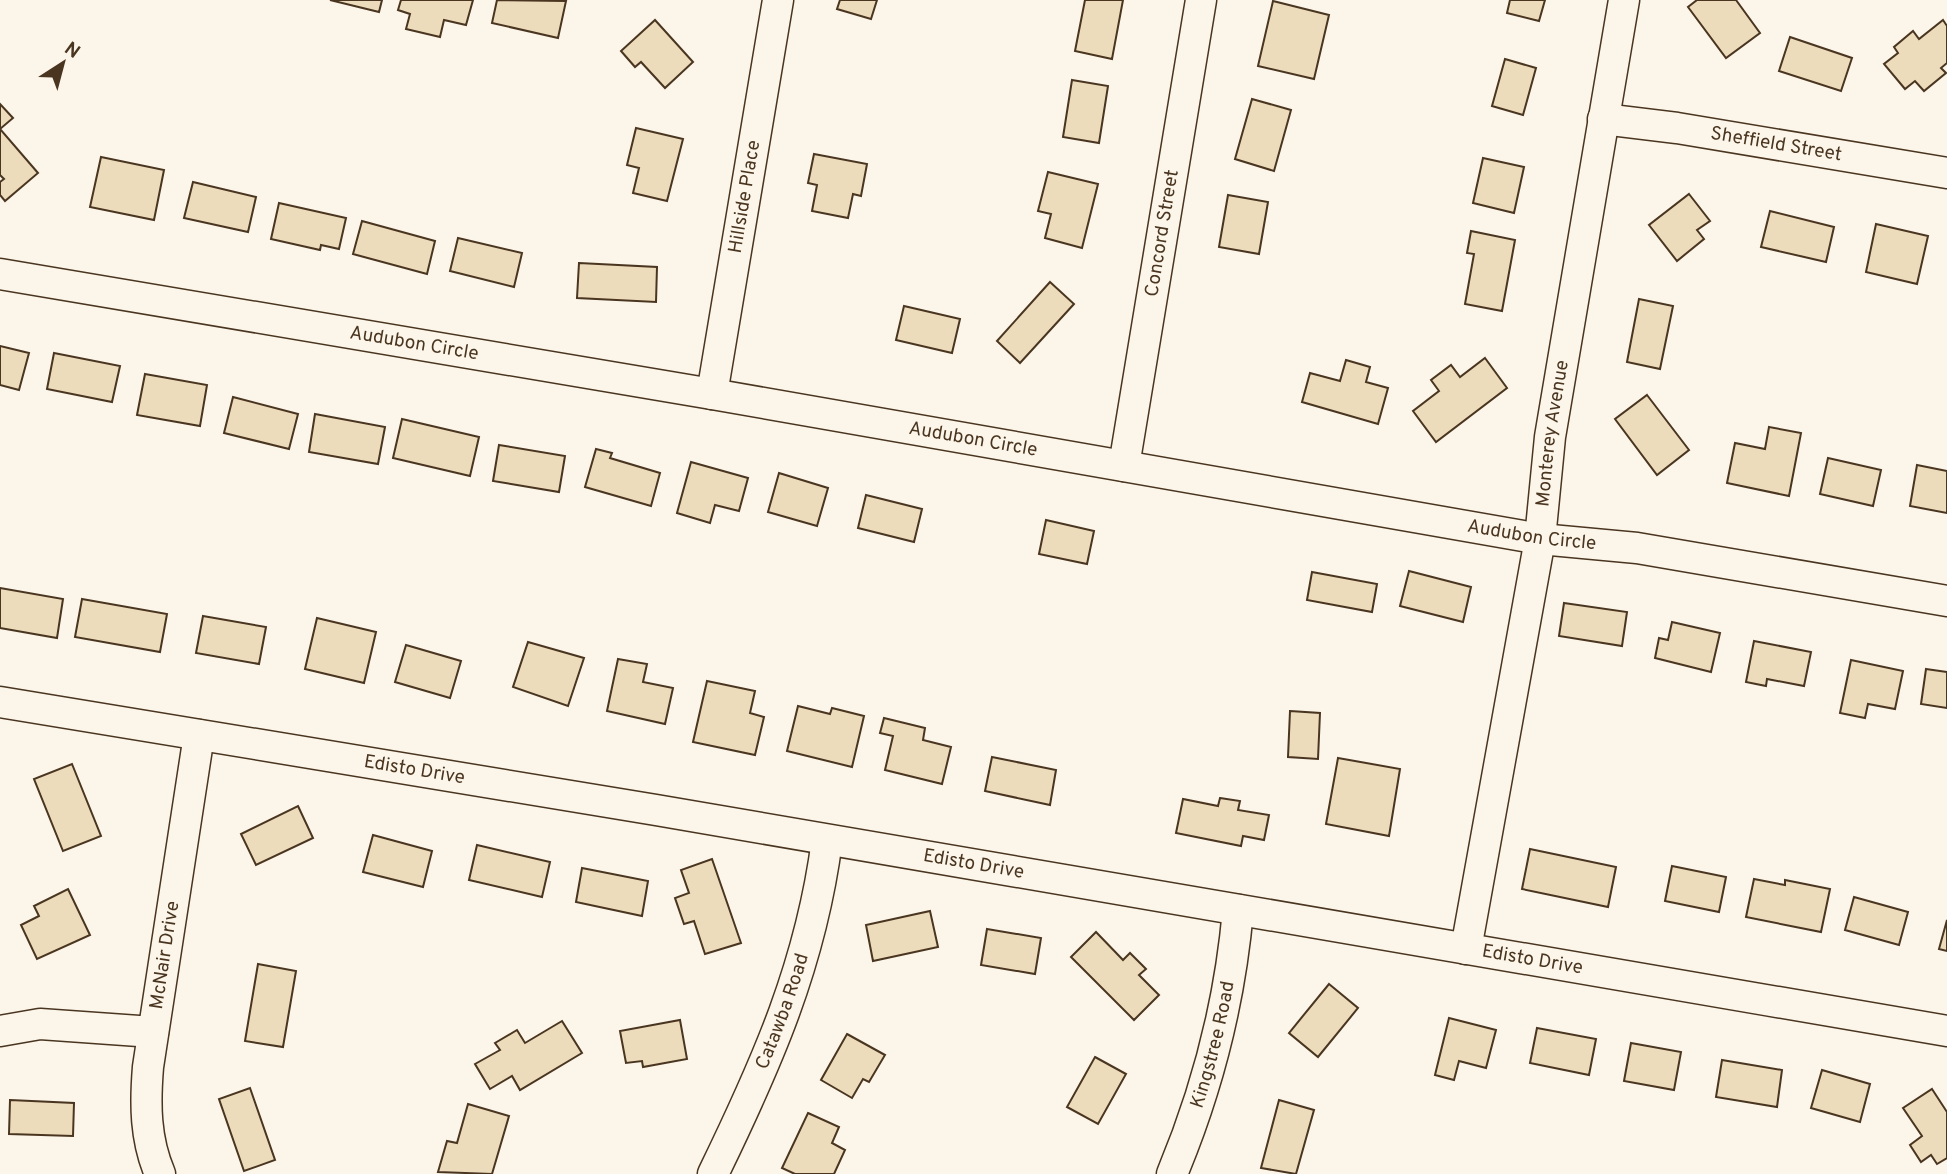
<svg xmlns="http://www.w3.org/2000/svg" width="1947" height="1174" font-family="Overpass,sans-serif">
<style>
.building{fill:#ecdcbc;stroke:#4a3520;stroke-width:2}
.lines{fill:none;stroke-linecap:round;stroke-linejoin:round}
.minor-casing{stroke:#4a3520;stroke-width:33}
.minor{stroke:#fbf6e9;stroke-width:30}
.labels{text-anchor:middle;dominant-baseline:central;stroke-width:5;stroke-linejoin:round;paint-order:stroke}
.street-label{font-size:19px;fill:#4a3520;stroke:#fbf6e9}
</style>
<rect width="100%" height="100%" fill="#fbf6e9"/>
<g class="building">
<polygon points="330,0 382,0 379,12"/>
<polygon points="401,0 473,0 466,25 444,20 440,37 406,29 410,14 398,10"/>
<polygon points="497,0 566,1 558,38 492,23"/>
<polygon points="840,0 877,0 871,19 837,9"/>
<polygon points="1085,0 1123,0 1112,59 1075,51"/>
<polygon points="1510,0 1545,0 1539,21 1507,13"/>
<polygon points="1697,0 1736,0 1760,33 1726,58 1688,7"/>
<polygon points="1273,1 1329,15 1314,79 1258,66"/>
<polygon points="655,20 693,62 665,88 641,62 635,67 621,51"/>
<polygon points="1943,20 1947,26 1947,63 1941,68 1946,73 1924,91 1915,81 1905,89 1884,64 1898,53 1894,47 1913,31 1919,39"/>
<polygon points="1790,37 1852,58 1841,91 1779,71"/>
<polygon points="1505,59 1536,68 1523,115 1492,106"/>
<polygon points="1072,80 1108,86 1099,143 1063,137"/>
<polygon points="1252,99 1291,110 1274,171 1235,159"/>
<polygon points="0,104 13,118 0,129 38,173 5,201 0,195 0,182 4,179 0,175"/>
<polygon points="636,128 683,139 667,201 633,193 639,168 627,165"/>
<polygon points="814,154 867,164 861,196 853,194 848,218 812,211 817,185 808,183"/>
<polygon points="101,157 164,170 154,220 90,207"/>
<polygon points="1483,158 1524,167 1514,213 1473,203"/>
<polygon points="1048,172 1098,184 1082,248 1045,238 1051,214 1038,211"/>
<polygon points="193,182 256,197 248,232 184,218"/>
<polygon points="1689,194 1710,221 1697,230 1704,239 1677,261 1649,225"/>
<polygon points="1228,195 1268,202 1259,254 1219,247"/>
<polygon points="279,203 346,218 339,249 321,245 320,250 271,239"/>
<polygon points="1770,211 1834,227 1826,262 1761,247"/>
<polygon points="362,221 435,241 427,274 353,254"/>
<polygon points="1876,224 1928,236 1917,284 1866,272"/>
<polygon points="1471,231 1515,240 1502,311 1465,304 1474,254 1467,253"/>
<polygon points="458,238 522,253 514,287 450,271"/>
<polygon points="579,263 657,267 656,302 577,298"/>
<polygon points="1050,282 1074,304 1020,363 997,341"/>
<polygon points="1639,299 1673,306 1660,369 1627,362"/>
<polygon points="904,306 960,319 952,353 896,340"/>
<polygon points="0,346 29,353 19,390 0,385"/>
<polygon points="54,353 120,366 112,402 47,389"/>
<polygon points="1485,358 1507,388 1436,442 1413,411 1439,391 1431,380 1451,365 1460,377"/>
<polygon points="1346,360 1370,367 1366,382 1388,388 1378,424 1302,402 1310,373 1340,381"/>
<polygon points="145,374 207,385 200,426 137,415"/>
<polygon points="1647,395 1689,450 1657,475 1615,419"/>
<polygon points="233,397 298,414 289,449 224,433"/>
<polygon points="315,414 385,427 378,464 309,452"/>
<polygon points="402,419 479,437 470,476 393,458"/>
<polygon points="1769,427 1801,433 1789,496 1727,483 1735,443 1765,449"/>
<polygon points="499,445 565,456 559,492 493,481"/>
<polygon points="596,449 612,453 610,458 660,473 651,506 585,487"/>
<polygon points="1828,458 1881,470 1873,506 1820,494"/>
<polygon points="691,462 748,478 739,511 715,505 710,523 677,513"/>
<polygon points="1917,465 1947,471 1947,513 1910,506"/>
<polygon points="779,473 828,488 817,526 768,512"/>
<polygon points="866,495 922,509 914,542 858,528"/>
<polygon points="1046,520 1094,531 1087,564 1039,554"/>
<polygon points="1409,571 1471,587 1463,622 1400,606"/>
<polygon points="1312,572 1377,584 1372,612 1307,600"/>
<polygon points="0,588 63,599 57,638 0,628"/>
<polygon points="82,599 167,614 160,652 75,637"/>
<polygon points="1564,603 1627,612 1622,646 1559,636"/>
<polygon points="203,616 266,627 259,664 196,653"/>
<polygon points="317,618 376,632 364,683 305,669"/>
<polygon points="1672,622 1720,633 1711,672 1655,658 1659,638 1668,640"/>
<polygon points="1754,641 1811,652 1804,686 1767,679 1766,686 1746,682"/>
<polygon points="528,642 584,658 568,706 513,687"/>
<polygon points="406,645 461,661 450,698 395,682"/>
<polygon points="618,659 647,664 643,682 673,688 665,724 607,711"/>
<polygon points="1851,660 1903,671 1895,709 1868,704 1865,718 1840,713"/>
<polygon points="1926,669 1947,672 1947,708 1921,704"/>
<polygon points="707,681 755,691 750,713 764,717 755,755 693,742"/>
<polygon points="798,706 830,714 832,708 864,716 852,767 787,751"/>
<polygon points="1290,711 1320,713 1318,759 1288,757"/>
<polygon points="884,718 925,728 923,740 951,747 942,784 885,770 893,736 880,733"/>
<polygon points="992,757 1056,770 1050,805 985,791"/>
<polygon points="1338,758 1400,769 1389,836 1326,824"/>
<polygon points="72,764 101,836 63,851 34,779"/>
<polygon points="1220,798 1240,801 1238,810 1269,815 1264,840 1243,836 1241,846 1176,833 1183,799 1218,806"/>
<polygon points="298,806 313,838 256,865 241,834"/>
<polygon points="373,835 432,851 423,887 363,872"/>
<polygon points="477,845 550,862 542,897 469,880"/>
<polygon points="1530,849 1616,867 1608,907 1522,889"/>
<polygon points="712,859 741,943 705,954 694,921 684,924 675,898 689,893 681,870"/>
<polygon points="1672,866 1726,877 1719,912 1665,901"/>
<polygon points="582,868 648,881 642,916 576,902"/>
<polygon points="1754,879 1785,885 1785,880 1830,889 1821,932 1746,917"/>
<polygon points="68,889 90,935 37,959 21,925 39,916 34,906"/>
<polygon points="1854,897 1908,912 1899,945 1845,930"/>
<polygon points="930,911 938,947 873,961 866,925"/>
<polygon points="1947,920 1947,951 1939,949"/>
<polygon points="987,929 1041,938 1035,974 981,965"/>
<polygon points="1096,932 1123,960 1130,953 1146,969 1139,975 1159,995 1134,1020 1071,957"/>
<polygon points="258,964 296,971 283,1047 245,1041"/>
<polygon points="1329,984 1358,1008 1318,1057 1289,1033"/>
<polygon points="1449,1018 1496,1030 1486,1068 1459,1061 1454,1080 1435,1075"/>
<polygon points="680,1020 687,1059 643,1067 642,1061 626,1063 620,1031"/>
<polygon points="562,1021 582,1053 520,1090 512,1076 490,1089 475,1064 500,1050 495,1043 517,1030 525,1043"/>
<polygon points="1537,1028 1596,1039 1589,1075 1530,1063"/>
<polygon points="847,1034 885,1055 869,1082 863,1079 852,1098 821,1080"/>
<polygon points="1631,1043 1681,1052 1674,1090 1624,1081"/>
<polygon points="1095,1057 1126,1074 1098,1124 1067,1107"/>
<polygon points="1722,1060 1782,1070 1777,1107 1716,1097"/>
<polygon points="1822,1070 1870,1084 1860,1122 1811,1108"/>
<polygon points="250,1088 275,1160 244,1171 219,1099"/>
<polygon points="1932,1089 1947,1112 1947,1158 1937,1164 1931,1155 1921,1162 1910,1145 1922,1136 1903,1108"/>
<polygon points="10,1100 74,1103 73,1136 9,1134"/>
<polygon points="1279,1100 1314,1110 1296,1174 1261,1168"/>
<polygon points="468,1104 509,1116 492,1174 438,1172 447,1141 457,1143"/>
<polygon points="808,1113 839,1127 832,1143 845,1150 834,1174 795,1174 782,1168"/>
</g>
<g class="lines">
<defs>
<g id="minor">
<path id="s1" d="M 1603,119 L 1677,128 L 1947,173"/>
<path id="s2" d="M 0,274 L 712,394 L 1540,539 L 1637,548 L 1947,601"/>
<path id="s3" d="M 712,394 L 778,0"/>
<path id="s4" d="M 1124,466 L 1201,0"/>
<path id="s5" d="M 0,702 L 656,810 L 1947,1031"/>
<path id="s6" d="M 1466,949 L 1540,539 L 1550,437 L 1624,0"/>
<polyline points="0,1031 40,1024 153,1032"/>
<path id="s7" d="M 160,1174 C 145,1139 145,1104 148,1067 L 199,735"/>
<path id="s8" d="M 713,1174 C 767,1063 811,964 827,840"/>
<path id="s9" d="M 1172,1174 C 1208,1088 1230,1002 1238,910"/>
</g>
</defs>
<use href="#minor" class="minor-casing"/>
<use href="#minor" class="minor"/>
</g>
<g class="labels">
<g class="street-label">
<text stroke="none"><textPath href="#s1" startOffset="175">Sheffield Street</textPath></text>
<text stroke="none"><textPath href="#s3" startOffset="200">Hillside Place</textPath></text>
<text stroke="none"><textPath href="#s4" startOffset="236">Concord Street</textPath></text>
<text stroke="none"><textPath href="#s2" startOffset="420">Audubon Circle</textPath></text>
<text stroke="none"><textPath href="#s6" startOffset="523">Monterey Avenue</textPath></text>
<text stroke="none"><textPath href="#s2" startOffset="987">Audubon Circle</textPath></text>
<text stroke="none"><textPath href="#s2" startOffset="1554">Audubon Circle</textPath></text>
<text stroke="none"><textPath href="#s5" startOffset="420">Edisto Drive</textPath></text>
<text stroke="none"><textPath href="#s5" startOffset="987">Edisto Drive</textPath></text>
<text stroke="none"><textPath href="#s7" startOffset="222">McNair Drive</textPath></text>
<text stroke="none"><textPath href="#s5" startOffset="1554">Edisto Drive</textPath></text>
<text stroke="none"><textPath href="#s8" startOffset="177">Catawba Road</textPath></text>
<text stroke="none"><textPath href="#s9" startOffset="136">Kingstree Road</textPath></text>
</g>
</g>
<g transform="translate(63 63) rotate(36)" stroke="#fbf6e9" stroke-width="5" paint-order="stroke">
<path d="M0-5L12 26L0 18L-12 26Z" fill="#4a3520"/>
<text y="-10" font-size="19" font-weight="bold" text-anchor="middle" fill="#4a3520">N</text>
</g>
</svg>
